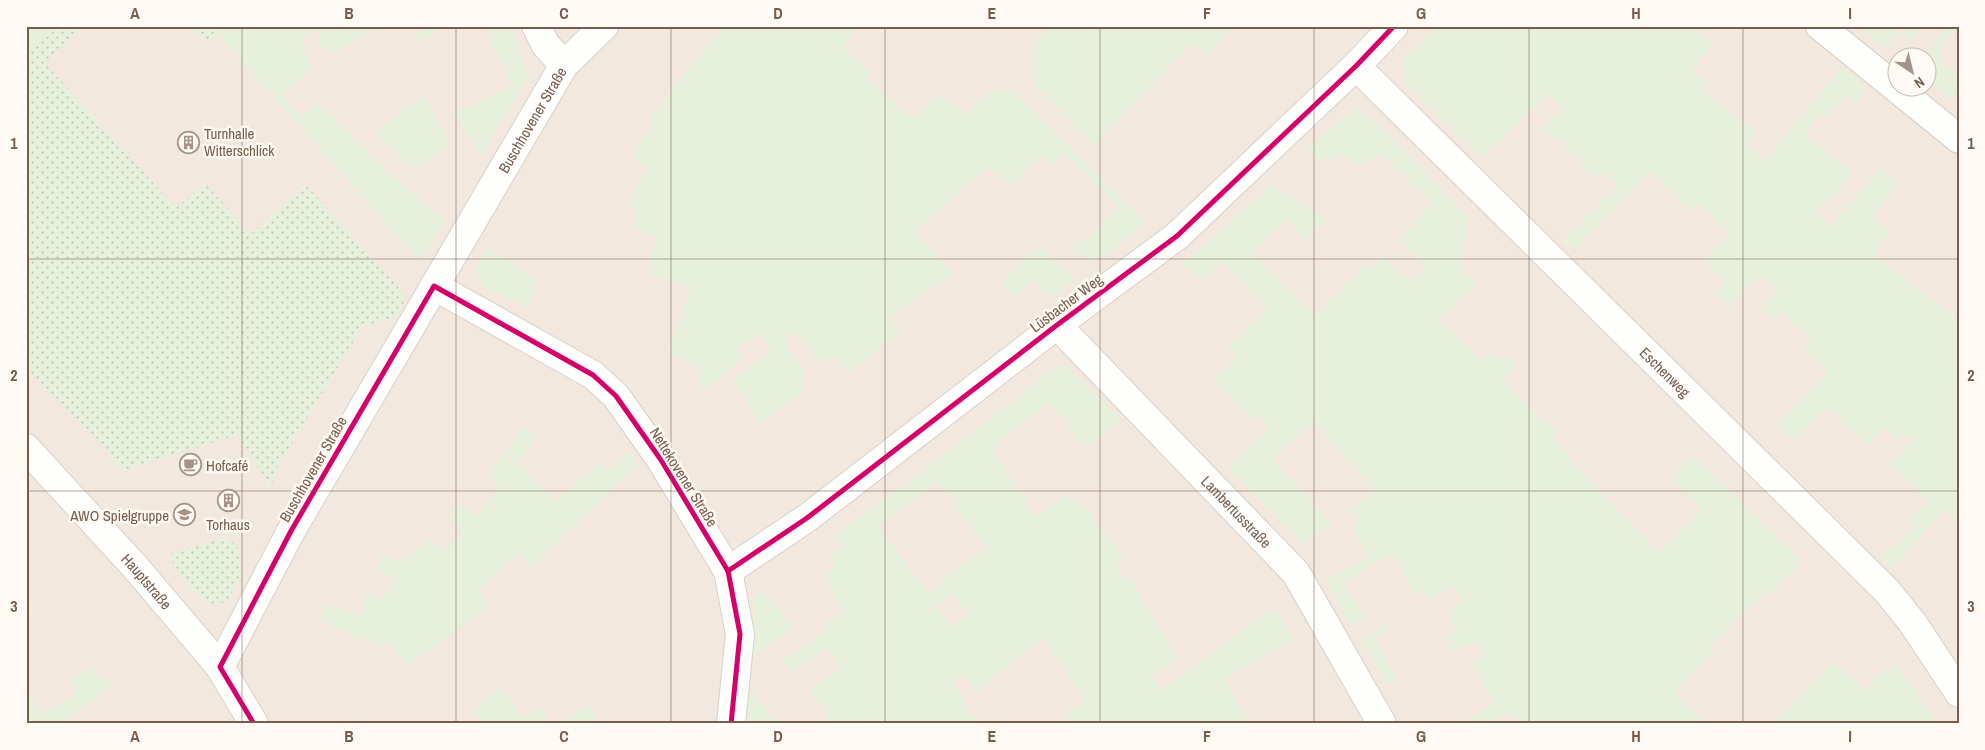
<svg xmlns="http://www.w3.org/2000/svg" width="1985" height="750" font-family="'Archivo Narrow',sans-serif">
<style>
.residential{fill:#f2e8de;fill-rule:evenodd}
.grass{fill:url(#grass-dots)}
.garden{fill:#e7f0db;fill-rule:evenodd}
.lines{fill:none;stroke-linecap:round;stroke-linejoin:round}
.minor-casing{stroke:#d7d1cb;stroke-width:30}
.secondary-casing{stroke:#d9d2cb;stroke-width:30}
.minor{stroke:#fefefd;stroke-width:28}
.secondary{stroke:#fefefd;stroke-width:28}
.cycleway-casing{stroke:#fffaf3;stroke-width:8}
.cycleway{stroke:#d6006c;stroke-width:5}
.grid{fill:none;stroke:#7a5c4d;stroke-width:1;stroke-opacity:0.55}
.labels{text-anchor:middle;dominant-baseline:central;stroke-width:5;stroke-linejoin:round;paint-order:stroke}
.street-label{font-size:15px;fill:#7a5c4d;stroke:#fffaf3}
.poi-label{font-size:15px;fill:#7a5c4d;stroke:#fffaf3;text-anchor:start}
.neatline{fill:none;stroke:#7a5c4d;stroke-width:2}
.grid-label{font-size:16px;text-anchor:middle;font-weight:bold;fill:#7a5c4d}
</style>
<defs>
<pattern id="grass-dots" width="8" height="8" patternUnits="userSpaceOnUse" patternTransform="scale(1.25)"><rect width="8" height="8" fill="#e7f0db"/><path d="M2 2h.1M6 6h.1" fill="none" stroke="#c0c6b4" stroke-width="1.8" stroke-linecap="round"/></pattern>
</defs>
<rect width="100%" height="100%" fill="#f9f5f0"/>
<path class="residential" d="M 26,26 L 1959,26 L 1959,724 L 26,724 ZM 1898,58 L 1928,58 L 1928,88 L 1898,88 Z"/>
<g class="grass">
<polygon points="59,26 84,26 44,62 176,208 205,183 251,234 306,185 400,289 405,299 396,318 363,326 278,466 271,487 237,435 122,471 95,437 26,369 26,56"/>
<polygon points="189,26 211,26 219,35 207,43"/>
<path d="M 224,537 L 237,546 C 238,554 242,565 241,573 C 241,579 236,586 233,591 C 213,629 176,574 169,554 Z"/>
</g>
<g class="garden">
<polygon points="26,26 59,26 26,56"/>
<polygon points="211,26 378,26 332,54 318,43 321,28 301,41 312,69 281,94 300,116 319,103 391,175 446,221 422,258 415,256"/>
<polygon points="418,26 450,26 417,42 414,35 420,32"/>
<polygon points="484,26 512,26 528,77 481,156 454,113 512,85"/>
<polygon points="725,26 860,26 842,47 871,72 867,79 913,119 940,93 965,114 991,91 1011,89 1146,222 1108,254 1091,262 1072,248 1080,240 1084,243 1119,206 1065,154 1053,165 1042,155 1010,187 988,167 914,232 954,273 889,318 899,333 848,373 834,354 820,364 800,338 797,339 793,332 785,339 789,345 787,348 806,374 804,377 804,391 760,423 733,380 771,349 757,333 737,349 744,357 703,392 694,363 668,353 691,287 646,272 657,238 633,228 638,211 626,205 648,168 632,158 654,122 651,119 669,92"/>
<polygon points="1051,26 1236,26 1207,54 1190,45 1094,146 1033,83 1032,44"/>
<path d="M 1438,26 L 1691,26 L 1713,44 L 1691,72 L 1707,84 L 1702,90 L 1756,132 L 1746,145 L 1765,160 L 1842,67 L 1867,88 L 1856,104 L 1844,95 L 1826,117 L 1821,113 L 1805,134 L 1853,173 L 1830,201 L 1826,199 L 1815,213 L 1830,226 L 1882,167 L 1899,182 L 1873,217 L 1891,232 L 1874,254 L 1959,322 L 1959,523 L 1945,509 C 1926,528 1912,550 1891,568 L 1878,556 L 1898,544 L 1915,527 L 1909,520 L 1928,501 L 1890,464 L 1913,441 L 1904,433 L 1897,440 L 1884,428 L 1867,446 L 1827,407 L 1793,441 L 1777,425 L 1828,372 L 1804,348 L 1811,341 L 1782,311 L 1774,320 L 1762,308 L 1778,291 L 1761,274 L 1729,307 L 1715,293 L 1725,282 L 1703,260 L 1729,234 L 1700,203 L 1691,212 L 1650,172 L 1574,250 L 1563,241 L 1618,186 L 1604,172 L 1597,179 L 1556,137 L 1540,130 L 1562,108 L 1549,93 L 1482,158 L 1406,83 L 1403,61 Z"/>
<polygon points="1858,26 1890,26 1898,33 1885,48"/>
<polygon points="1907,26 1922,26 1910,41 1900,35"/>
<polygon points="1945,26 1951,26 1956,30 1938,52 1944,57 1941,63 1959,76 1959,88 1951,99 1928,81 1928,58 1924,57 1947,28"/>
<polygon points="424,95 450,145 414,169 373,132"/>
<polygon points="1356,108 1371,118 1468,216 1461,270 1476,284 1440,320 1482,361 1492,351 1501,361 1507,356 1517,366 1503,381 1544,422 1547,420 1558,431 1552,438 1609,502 1659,552 1702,509 1671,478 1693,455 1803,562 1770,594 1766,591 1709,648 1713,652 1674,692 1705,724 1517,724 1510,712 1486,724 1462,724 1494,703 1472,666 1483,652 1475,641 1449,654 1448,652 1451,649 1445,638 1458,630 1447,610 1462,601 1454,586 1428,601 1423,592 1416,595 1392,554 1344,581 1365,619 1352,626 1326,580 1368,556 1353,529 1359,521 1350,511 1374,489 1313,422 1273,459 1332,524 1303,545 1228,468 1270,427 1259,415 1253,420 1214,380 1238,357 1228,347 1267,308 1222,261 1201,281 1183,264 1272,184 1325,220 1306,239 1286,219 1252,253 1315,316 1366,264 1370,269 1383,256 1411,283 1426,267 1399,240 1432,203 1382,154 1359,167 1347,155 1321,161 1307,148"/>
<polygon points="1038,245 1074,278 1051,299 1034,280 1013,297 1002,281"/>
<polygon points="489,248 538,280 527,308 485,287 477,275 476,267"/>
<path d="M 1058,365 L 1067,366 L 1121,420 L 1086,449 L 1050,403 L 996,444 L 999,447 L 992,453 L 1028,500 L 1024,502 L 1035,516 L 1065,496 L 1084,506 L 1125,560 L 1115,567 L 1124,578 L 1132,580 L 1161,632 L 1179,657 L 1151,677 L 1162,690 L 1270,611 L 1279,614 L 1294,640 L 1224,678 L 1250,724 L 1059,724 L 1065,720 L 1063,717 L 1085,699 L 1043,639 L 1038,641 L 977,692 L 963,674 L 952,682 L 966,700 L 964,705 L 979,724 L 870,724 L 865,717 L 856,724 L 825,724 L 831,720 L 810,690 L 840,667 L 827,648 L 793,672 L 782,658 L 797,652 L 824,632 L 821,627 L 842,611 L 832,597 L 836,593 L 823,576 L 837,564 L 831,555 L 842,546 L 834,536 L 917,476 ZM 938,482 L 986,548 L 944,578 L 945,580 L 928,593 L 878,526 ZM 951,594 L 968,614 L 952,626 L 935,607 Z"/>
<polygon points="524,426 536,435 518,462 555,502 598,462 606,471 628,451 638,465 530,568 518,553 479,590 490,606 407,666 389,641 385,645 352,638 352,633 331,628 332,622 321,619 326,604 360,616 367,593 383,599 393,578 378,571 380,566 377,565 383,554 401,562 406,554 410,556 429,539 443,551 463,530 449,517 458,503 478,516 499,487 487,477"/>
<polygon points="764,590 792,628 751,659 754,597"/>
<polygon points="1386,625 1387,631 1375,639 1397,678 1386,684 1361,639"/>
<polygon points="1834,661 1865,690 1886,668 1897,666 1938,724 1773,724"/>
<polygon points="90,667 112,686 65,720 67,724 26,724 26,690 43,714 76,693 69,681"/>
<polygon points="746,683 771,717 775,715 781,724 741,724"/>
<polygon points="500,686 524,718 541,707 550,724 482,724 474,710"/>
<polygon points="588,705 600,724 558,724"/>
</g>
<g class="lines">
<defs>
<g id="minor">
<polyline points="536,26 545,44 564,65"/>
<polyline points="1820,26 1959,139"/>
<path id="s1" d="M 1356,66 L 1887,591 L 1912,622 L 1959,693"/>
<polyline points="434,286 593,375 616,396 661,460 728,571 740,634 731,724"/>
<path id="s2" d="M 1057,325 L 1296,573 L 1382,724"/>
<polyline points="728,571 807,518 1057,325 1177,236 1356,66 1394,26"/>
<path id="s3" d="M 220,667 L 291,531 L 564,65 L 604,26"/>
</g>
<g id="secondary">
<path id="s4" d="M 26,448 L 137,569 L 220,667 L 254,724"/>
</g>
</defs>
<use href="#minor" class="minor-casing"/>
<use href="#secondary" class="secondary-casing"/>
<use href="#minor" class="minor"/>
<use href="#secondary" class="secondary"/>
<defs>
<g id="cycleway">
<polyline points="728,571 807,518 1057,325 1177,236 1356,66 1394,26"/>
<polyline points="254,724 220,667 291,531 434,286 593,375 616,396 661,460 728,571 740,634 731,724"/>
</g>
</defs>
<use href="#cycleway" class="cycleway-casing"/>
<use href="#cycleway" class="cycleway"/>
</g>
<path class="grid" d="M 242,26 L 242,724M 456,26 L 456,724M 671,26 L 671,724M 885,26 L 885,724M 1100,26 L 1100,724M 1314,26 L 1314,724M 1529,26 L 1529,724M 1743,26 L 1743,724M 26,259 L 1959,259M 26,491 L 1959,491"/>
<defs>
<symbol id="building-ring" viewBox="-11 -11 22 22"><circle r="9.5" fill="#fffaf3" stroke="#a69286" stroke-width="1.5"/><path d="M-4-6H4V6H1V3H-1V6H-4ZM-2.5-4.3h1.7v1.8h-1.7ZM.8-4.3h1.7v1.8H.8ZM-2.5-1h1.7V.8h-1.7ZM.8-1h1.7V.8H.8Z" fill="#a69286"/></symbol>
<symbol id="cafe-ring" viewBox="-11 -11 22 22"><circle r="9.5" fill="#fffaf3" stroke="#a69286" stroke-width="1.5"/><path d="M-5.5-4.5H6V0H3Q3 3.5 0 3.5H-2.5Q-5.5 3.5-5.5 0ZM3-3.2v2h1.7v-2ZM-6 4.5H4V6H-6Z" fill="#a69286"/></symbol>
<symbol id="school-ring" viewBox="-11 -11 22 22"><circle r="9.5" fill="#fffaf3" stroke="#a69286" stroke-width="1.5"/><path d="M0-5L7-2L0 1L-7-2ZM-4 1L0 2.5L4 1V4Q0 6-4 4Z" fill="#a69286"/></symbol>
</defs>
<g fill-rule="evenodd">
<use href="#building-ring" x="176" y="130" width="25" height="25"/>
<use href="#cafe-ring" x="178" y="452" width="25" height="25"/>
<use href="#building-ring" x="216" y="488" width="25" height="25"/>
<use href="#school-ring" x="172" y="502" width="25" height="25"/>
</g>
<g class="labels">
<g class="street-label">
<text stroke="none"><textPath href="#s3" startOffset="630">Buschhovener Straße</textPath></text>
<text transform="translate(1066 303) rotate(-37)">Lüsbacher Weg</text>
<text stroke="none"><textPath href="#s1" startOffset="435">Eschenweg</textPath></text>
<text transform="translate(313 469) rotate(-60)">Buschhovener Straße</text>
<text transform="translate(684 477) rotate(58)">Nettekovener Straße</text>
<text stroke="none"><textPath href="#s2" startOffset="259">Lambertusstraße</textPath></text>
<text stroke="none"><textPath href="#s4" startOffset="180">Hauptstraße</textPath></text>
</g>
<g class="poi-label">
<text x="204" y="133">Turnhalle<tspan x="204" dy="17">Witterschlick</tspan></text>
<text x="206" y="465">Hofcafé</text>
<text x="169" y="515" text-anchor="end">AWO Spielgruppe</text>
<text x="228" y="524" text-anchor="middle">Torhaus</text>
</g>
</g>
<rect width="1985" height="750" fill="none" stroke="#fffaf3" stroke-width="55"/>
<g transform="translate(1912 72) rotate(145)"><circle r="24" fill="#fffaf3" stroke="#cabbb1"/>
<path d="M0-4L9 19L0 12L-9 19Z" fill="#a69286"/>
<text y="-8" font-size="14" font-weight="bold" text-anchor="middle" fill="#7a5c4d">N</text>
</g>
<rect x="28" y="28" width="1930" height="694" class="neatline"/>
<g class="grid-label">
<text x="135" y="19">A</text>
<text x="349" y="19">B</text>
<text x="564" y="19">C</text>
<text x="778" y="19">D</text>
<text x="992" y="19">E</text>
<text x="1207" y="19">F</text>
<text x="1421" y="19">G</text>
<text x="1636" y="19">H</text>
<text x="1850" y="19">I</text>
<text x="14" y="149">1</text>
<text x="1971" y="149">1</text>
<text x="14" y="381">2</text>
<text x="1971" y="381">2</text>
<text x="14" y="612">3</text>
<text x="1971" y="612">3</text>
<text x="135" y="742">A</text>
<text x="349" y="742">B</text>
<text x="564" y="742">C</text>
<text x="778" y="742">D</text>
<text x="992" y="742">E</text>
<text x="1207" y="742">F</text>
<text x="1421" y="742">G</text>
<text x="1636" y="742">H</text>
<text x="1850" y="742">I</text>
</g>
</svg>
